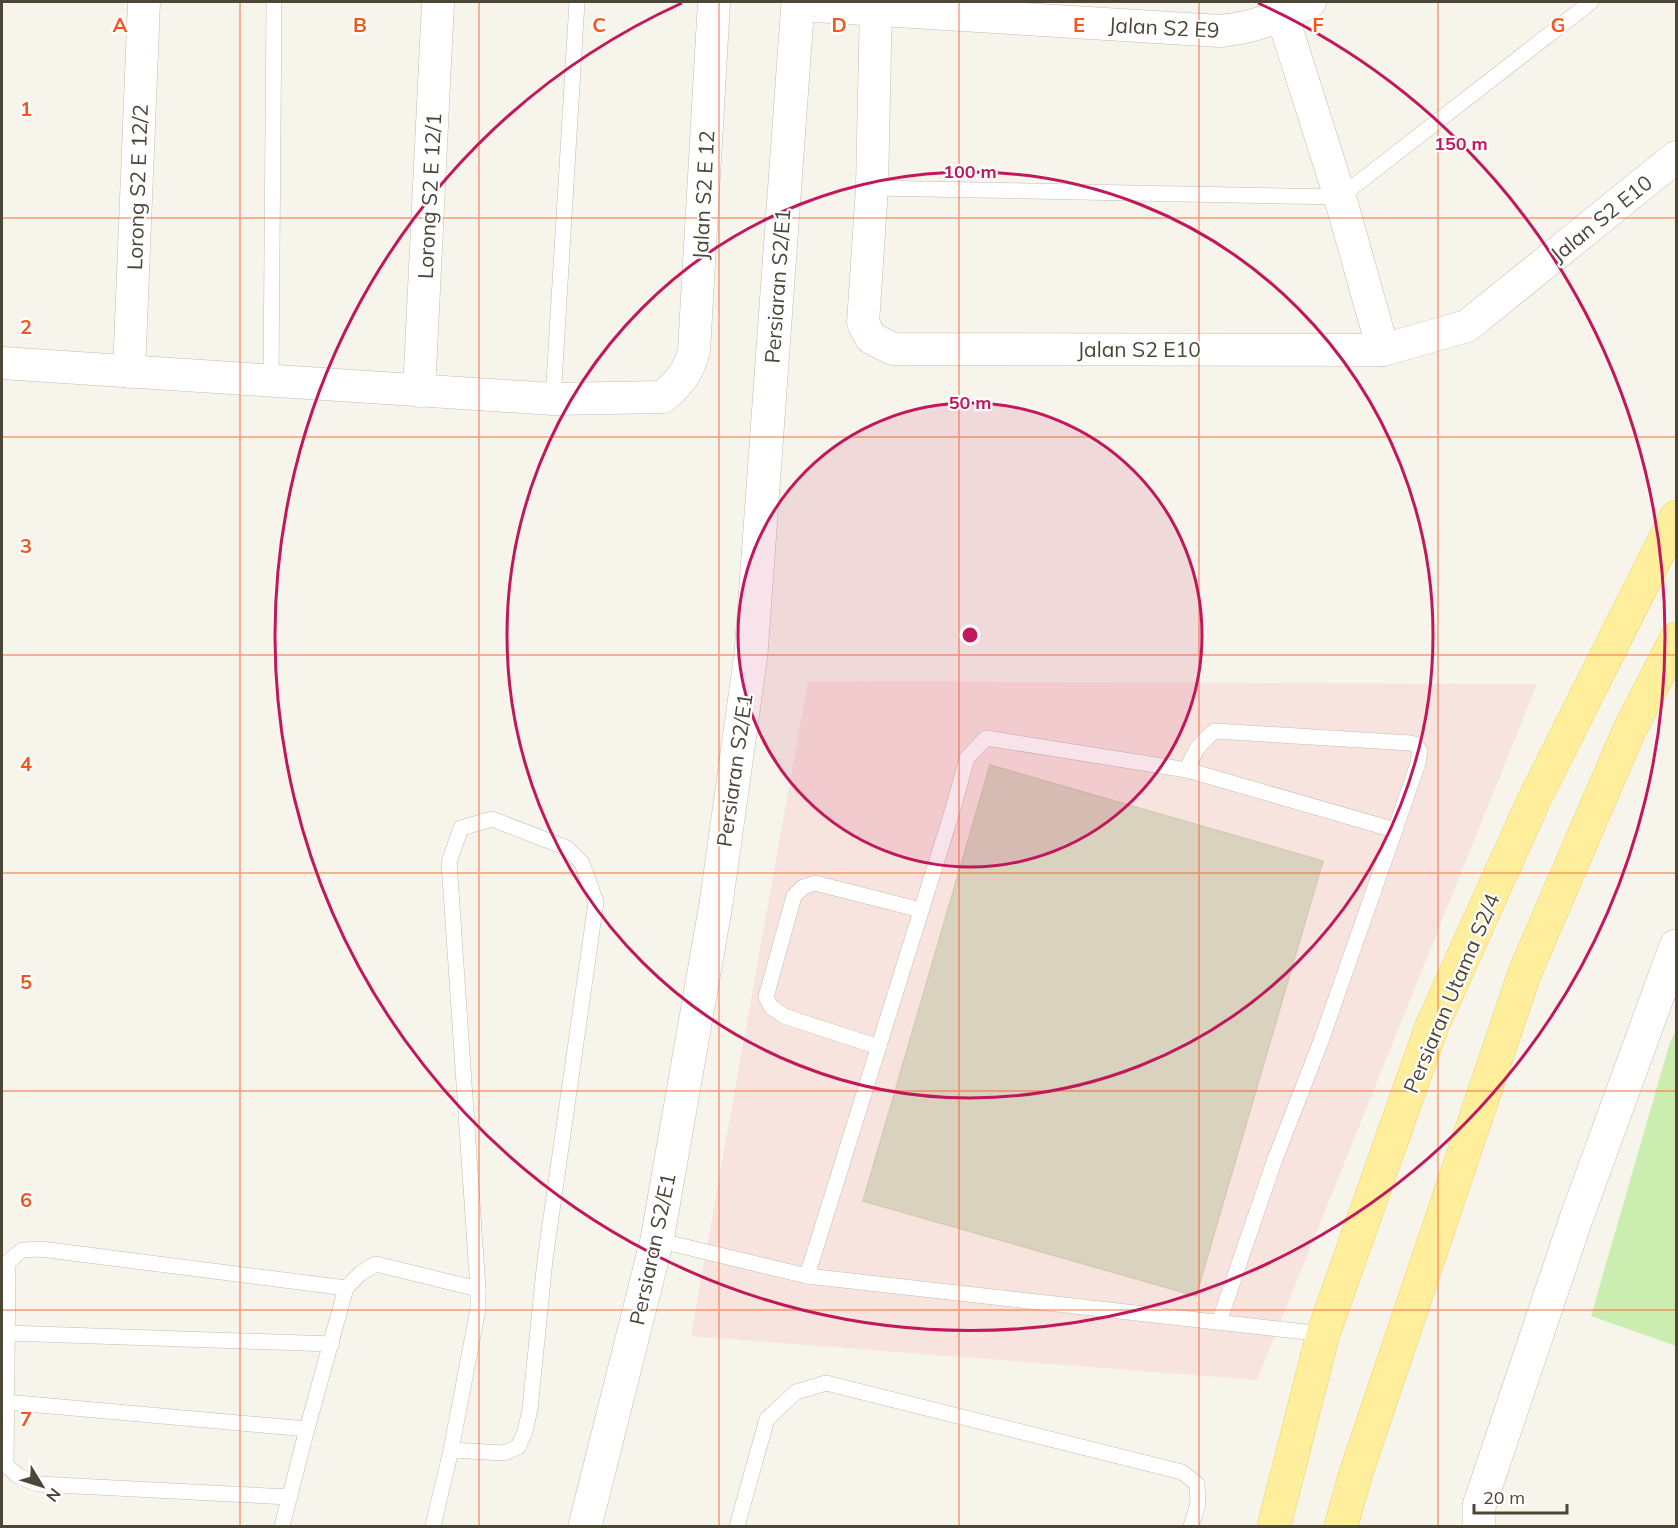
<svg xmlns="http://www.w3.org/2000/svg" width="1678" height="1528" font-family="Mulish,sans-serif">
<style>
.medical{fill:#f7e4de}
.green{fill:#cbeeb0}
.building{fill:#d9d2bf;stroke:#d5cbb1;stroke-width:1.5}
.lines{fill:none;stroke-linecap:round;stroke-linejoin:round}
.service-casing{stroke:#c3beac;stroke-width:16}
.minor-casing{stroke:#c3beac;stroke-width:33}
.tertiary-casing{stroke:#c3beac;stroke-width:34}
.primary-casing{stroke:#efd460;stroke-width:34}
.service{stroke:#fff;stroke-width:15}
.minor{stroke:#fff;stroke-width:32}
.tertiary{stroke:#fff;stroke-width:33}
.primary{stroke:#ffee9b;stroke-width:33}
.grid{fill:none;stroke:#f6541a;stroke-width:1.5;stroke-opacity:0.55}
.ring{fill:none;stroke:#c2185b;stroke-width:3}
.labels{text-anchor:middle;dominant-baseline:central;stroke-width:4.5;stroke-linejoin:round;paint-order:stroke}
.street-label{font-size:21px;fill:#4c4637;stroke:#fff}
.grid-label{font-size:20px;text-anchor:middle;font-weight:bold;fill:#f6541a;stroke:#fff;stroke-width:4.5;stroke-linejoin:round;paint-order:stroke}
.centre{fill:#c2185b;stroke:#fff;stroke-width:3}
.ring-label{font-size:18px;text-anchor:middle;font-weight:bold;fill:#c2185b;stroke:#fff;stroke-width:4.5;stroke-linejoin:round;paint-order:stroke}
</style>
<rect width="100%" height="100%" fill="#f6f4eb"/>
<polygon class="medical" points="808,681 1537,684 1257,1380 691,1336"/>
<polygon class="green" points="1676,1031 1676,1346 1591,1316 1670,1042"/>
<polygon class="building" points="990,765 1323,861 1196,1296 863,1201"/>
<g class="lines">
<defs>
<g id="service">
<polyline points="872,188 1340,197 1591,2"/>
<polyline points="271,379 274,2"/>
<polyline points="553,399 577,2"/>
<path d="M 1187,770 C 1195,751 1198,744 1215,731 L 1410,743 L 1415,744 L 1420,751 L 1418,763 L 1395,830 L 1321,1041 L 1275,1159 L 1219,1322"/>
<polyline points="879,1047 784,1016 771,1007 766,997 794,896 803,887 815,883 921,910"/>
<polyline points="657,1240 807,1276 1323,1334"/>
<polyline points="807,1276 952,812 967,758 986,738 1187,770 1395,830"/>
<polyline points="7,1333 332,1344"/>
<polyline points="6,1402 307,1429"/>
<polyline points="290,1497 37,1484 18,1476 6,1465 8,1262 22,1250 41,1249 346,1288"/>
<polyline points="282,1526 307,1429 346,1288 361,1273 376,1264 478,1289"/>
<polyline points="433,1526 451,1450 478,1309 478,1289 449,862 461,828 492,819 567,848 582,863 596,902 545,1260 530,1409 525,1432 518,1447 504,1453 451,1450"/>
<polyline points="737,1526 767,1419 796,1392 826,1383 1182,1472 1197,1484 1198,1504 1191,1526"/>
</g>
<g id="minor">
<polyline points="876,2 872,188 863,323 871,338 893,349 1383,350 1467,326 1676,157"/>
<polyline points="1278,2 1340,197 1383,350"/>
<path d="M 798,5 L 1220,31 C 1257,27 1277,18 1310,2"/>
<path d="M 2,363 L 553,399 L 663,397 C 680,382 688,373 694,351 L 714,2"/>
<polyline points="129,372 144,2"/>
<polyline points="419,391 438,2"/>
</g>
<g id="tertiary">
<polyline points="585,1526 657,1240 716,904 751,654 798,2"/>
<polyline points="1479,1526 1479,1506 1576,1219 1676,946"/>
</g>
<g id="primary">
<polyline points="1274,1526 1323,1334 1432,1026 1534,800 1676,517"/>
<polyline points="1341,1526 1356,1473 1525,972 1629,731 1676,639"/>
</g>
</defs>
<use href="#service" class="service-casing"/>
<use href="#minor" class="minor-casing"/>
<use href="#tertiary" class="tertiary-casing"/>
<use href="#primary" class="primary-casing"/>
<use href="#service" class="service"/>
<use href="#minor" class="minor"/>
<use href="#tertiary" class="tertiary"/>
<use href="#primary" class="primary"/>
</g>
<path class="grid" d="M 240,2 L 240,1526M 479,2 L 479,1526M 719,2 L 719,1526M 959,2 L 959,1526M 1199,2 L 1199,1526M 1438,2 L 1438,1526M 2,218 L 1676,218M 2,437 L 1676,437M 2,655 L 1676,655M 2,873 L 1676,873M 2,1091 L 1676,1091M 2,1310 L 1676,1310"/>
<circle cx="970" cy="635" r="232" fill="#c2185b" fill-opacity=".12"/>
<g class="ring">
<circle cx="970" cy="635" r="232"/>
<circle cx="970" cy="635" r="463"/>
<path d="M1258 3A695 695 0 1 1 682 3"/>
</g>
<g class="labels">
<g class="street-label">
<text transform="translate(1164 27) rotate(3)">Jalan S2 E9</text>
<text transform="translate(137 187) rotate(-88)">Lorong S2 E 12/2</text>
<text transform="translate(703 195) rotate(-87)">Jalan S2 E 12</text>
<text transform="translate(429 196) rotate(-87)">Lorong S2 E 12/1</text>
<text transform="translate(1601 218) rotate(-39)">Jalan S2 E10</text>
<text transform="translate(777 286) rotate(-86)">Persiaran S2/E1</text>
<text x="1139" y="349">Jalan S2 E10</text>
<text transform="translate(734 770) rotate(-82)">Persiaran S2/E1</text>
<text transform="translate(1451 993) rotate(-67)">Persiaran Utama S2/4</text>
<text transform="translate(652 1249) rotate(-78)">Persiaran S2/E1</text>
</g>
</g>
<g class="grid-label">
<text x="120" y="32">A</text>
<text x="360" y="32">B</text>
<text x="599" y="32">C</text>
<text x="839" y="32">D</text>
<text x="1079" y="32">E</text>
<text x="1318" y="32">F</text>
<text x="1558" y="32">G</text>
<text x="26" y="116">1</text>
<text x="26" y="334">2</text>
<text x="26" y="553">3</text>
<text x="26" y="771">4</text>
<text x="26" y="989">5</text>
<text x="26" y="1207">6</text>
<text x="26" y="1426">7</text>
</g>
<circle cx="970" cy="635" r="9" class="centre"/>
<g class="ring-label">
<text x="1461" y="150">150 m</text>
<text x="970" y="178">100 m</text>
<text x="970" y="409">50 m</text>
</g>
<rect width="1678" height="1528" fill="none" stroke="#4c4637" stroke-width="6"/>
<g transform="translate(42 1486) rotate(128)" stroke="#ffffff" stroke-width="4.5" paint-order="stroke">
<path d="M0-4.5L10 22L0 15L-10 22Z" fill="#4c4637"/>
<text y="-9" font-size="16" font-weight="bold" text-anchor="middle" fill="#4c4637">N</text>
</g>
<path d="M1474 1504v9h93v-9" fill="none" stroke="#4c4637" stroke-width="3"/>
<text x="1483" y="1504" font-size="18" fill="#4c4637" stroke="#ffffff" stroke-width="4.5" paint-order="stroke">20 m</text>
</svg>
